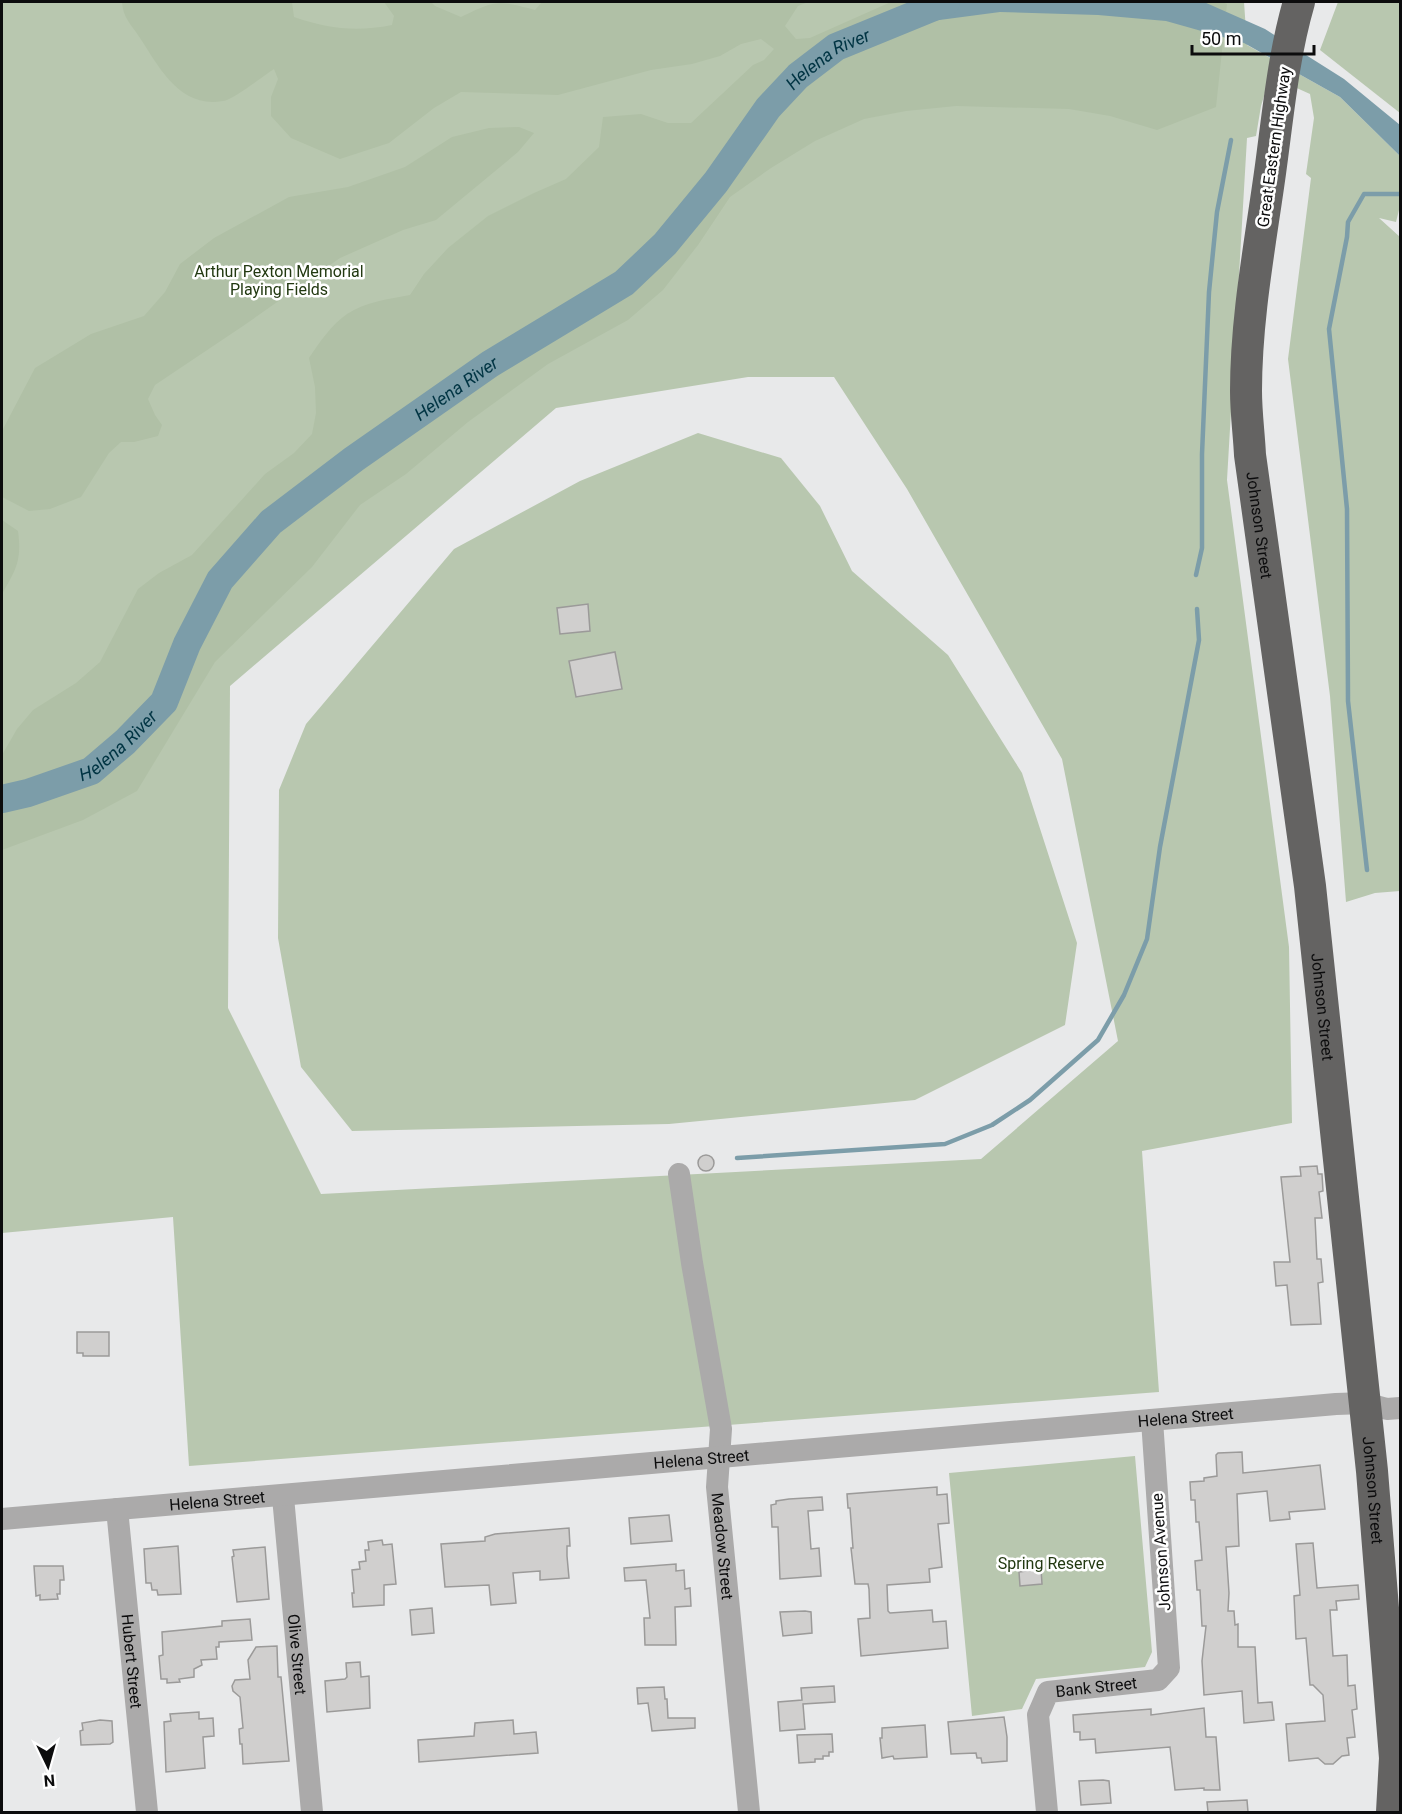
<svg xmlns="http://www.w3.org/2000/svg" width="1402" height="1814" font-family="Roboto,sans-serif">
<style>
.green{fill:#b8c7af;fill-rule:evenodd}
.forest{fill:#b0c0a6}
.water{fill:#7c9da9}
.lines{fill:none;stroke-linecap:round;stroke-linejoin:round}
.stream{stroke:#7c9da9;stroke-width:4.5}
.river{stroke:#7c9da9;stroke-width:28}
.building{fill:#d0cfce;stroke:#9b9a99;stroke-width:1.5}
.minor{stroke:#abaaaa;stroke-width:22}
.highway{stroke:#646362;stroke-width:32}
.labels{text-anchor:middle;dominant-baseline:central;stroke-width:5;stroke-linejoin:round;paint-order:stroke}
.street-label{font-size:16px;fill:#0c0c0d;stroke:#fff}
.park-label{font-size:16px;fill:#223911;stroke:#fff}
.water-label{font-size:18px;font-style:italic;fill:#003443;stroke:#fff}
</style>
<rect width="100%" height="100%" fill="#e8e9ea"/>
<g class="green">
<path d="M 2,2 L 1244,2 L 1247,45 L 1340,97 L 1400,156 L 1400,206 L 1396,222 L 1379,218 L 1400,237 L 1400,891 L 1375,893 L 1346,902 L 1330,696 L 1288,359 L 1311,178 L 1306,174 L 1314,118 L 1310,94 L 1270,76 L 1261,106 L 1256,136 L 1247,138 L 1227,480 L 1289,947 L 1292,1123 L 1142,1151 L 1159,1392 L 189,1466 L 173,1217 L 2,1233 ZM 748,377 L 834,377 L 907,489 L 1062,759 L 1118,1041 L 981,1159 L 321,1194 L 228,1008 L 230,686 L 556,408 Z"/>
<polygon points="1338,2 1400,2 1400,113 1320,50"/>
<polygon points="698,433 781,458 820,506 852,571 948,655 1022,773 1077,943 1065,1025 915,1100 669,1124 352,1131 301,1067 278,938 279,790 306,724 454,549 580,481"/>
<polygon points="1135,1456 1152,1652 1145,1667 1036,1679 1022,1709 972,1716 949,1473"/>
</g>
<g class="forest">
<path d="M 122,2 L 292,2 L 294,17 C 328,29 357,32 392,25 L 394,16 L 384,2 L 431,2 L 435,6 L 461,17 C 496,0 497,0 535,10 L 542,2 L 808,2 L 798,6 L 785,26 L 796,39 L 810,38 L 891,2 L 1222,2 L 1227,4 L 1216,107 L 1157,130 L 1110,116 L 1069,109 L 956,106 L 906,111 L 864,119 L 815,141 L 771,168 L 730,197 L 698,245 L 663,290 L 628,320 L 548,364 L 468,422 L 406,474 L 360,505 L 312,567 L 215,662 L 137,791 L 83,820 L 2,850 L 2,755 L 17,729 L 33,710 L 76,683 L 100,662 L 138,589 L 159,573 L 192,555 L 265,474 L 294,453 L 312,434 L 316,413 L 315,387 L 309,358 C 319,343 332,324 347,314 C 365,302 389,299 410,295 L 424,274 L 448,248 L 488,216 L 534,193 L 566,179 L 599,147 L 603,117 L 641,114 L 668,123 L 691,123 L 753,65 L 764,60 L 774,49 L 761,39 L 741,44 L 720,56 L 692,64 L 651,70 L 558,95 L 461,92 L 434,108 L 389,143 L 340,159 L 291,138 L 271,116 L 271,97 L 278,79 L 274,69 C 263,76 233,100 223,101 C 180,109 159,67 140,38 C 131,24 123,18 122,2 Z"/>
<polygon points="519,127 534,133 518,152 436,220 403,230 340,258 243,326 155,385 148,399 155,415 162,425 158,436 134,442 121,442 109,453 81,497 50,509 29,511 2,497 2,431 35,368 91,334 144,316 165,292 180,264 214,238 289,197 348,187 405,167 452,137 489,128"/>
<path d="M 2,520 L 18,531 C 22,560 16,570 2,594 Z"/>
</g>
<polygon class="water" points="926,2 1204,2 1265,29 1344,79 1400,125 1400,156 1340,97 1244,43 1166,21 1098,15 1000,12 879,28"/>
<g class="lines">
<g class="stream">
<polyline points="1196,575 1202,548 1202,454 1209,292 1217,212 1231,140"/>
<polyline points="1367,870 1348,701 1347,509 1329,329 1347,237 1348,222 1364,194 1400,194"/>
<polyline points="737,1158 945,1144 992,1125 1030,1100 1098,1040 1124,995 1147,939 1160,847 1199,640 1197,609"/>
</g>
<path class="river" id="s1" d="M 2,799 L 28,793 L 91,771 L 125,742 L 164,702 L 187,644 L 220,580 L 271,522 L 354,459 L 490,364 L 624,283 L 665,244 L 716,182 L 768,108 L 798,76 L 836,47 L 946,2"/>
</g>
<g class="building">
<polygon points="588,604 590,631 560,634 557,608"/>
<polygon points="615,652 622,689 576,697 569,661"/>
<circle cx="706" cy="1163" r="8"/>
<polygon points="1317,1166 1318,1174 1322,1174 1323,1191 1319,1192 1322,1218 1315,1218 1317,1259 1321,1259 1323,1282 1318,1283 1321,1324 1291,1325 1287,1285 1276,1286 1274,1262 1290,1262 1281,1177 1301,1176 1300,1167"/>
<polygon points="77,1332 109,1332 109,1356 83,1356 83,1353 77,1353"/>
<polygon points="1242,1452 1243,1473 1320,1465 1325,1509 1289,1512 1290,1519 1270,1521 1267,1491 1237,1494 1239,1546 1226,1547 1229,1593 1228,1611 1234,1611 1235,1625 1238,1624 1238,1647 1255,1647 1258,1703 1272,1702 1274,1720 1244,1723 1242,1691 1204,1695 1202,1661 1206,1626 1202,1626 1200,1590 1197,1590 1195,1561 1202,1560 1199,1522 1196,1522 1195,1500 1191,1500 1190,1482 1204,1481 1204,1478 1217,1476 1216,1455 1218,1453"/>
<polygon points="937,1487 937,1495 947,1494 949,1523 938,1524 942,1567 929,1569 930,1582 887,1585 888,1611 890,1613 932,1610 933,1622 946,1621 948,1648 861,1656 858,1619 870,1618 869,1589 868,1584 855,1584 851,1548 853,1548 850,1508 848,1508 847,1494"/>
<polygon points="822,1497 823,1510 808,1511 811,1549 819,1548 821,1576 780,1579 778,1527 772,1527 771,1505 776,1504 776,1501 789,1499"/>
<polygon points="669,1515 672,1541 631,1544 629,1518"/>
<polygon points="569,1528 570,1546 567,1546 567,1556 569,1578 540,1580 540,1571 513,1573 516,1603 491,1605 489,1585 445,1587 441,1544 485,1541 485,1537 495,1534"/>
<polygon points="382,1540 383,1545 392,1544 396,1584 384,1585 384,1605 353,1607 352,1593 354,1593 352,1570 360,1569 359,1562 366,1561 365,1550 369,1550 368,1542"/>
<polygon points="1313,1543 1317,1588 1358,1585 1359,1599 1336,1601 1337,1610 1330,1610 1333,1656 1347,1655 1348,1686 1355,1685 1357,1709 1352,1710 1355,1737 1347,1738 1349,1755 1342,1756 1333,1764 1325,1764 1318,1758 1289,1761 1286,1724 1325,1721 1323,1695 1313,1685 1310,1685 1306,1638 1296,1639 1294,1596 1300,1595 1296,1544"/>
<polygon points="178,1546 181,1594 158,1595 157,1590 152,1590 151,1583 146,1583 144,1549"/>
<polygon points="265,1547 269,1599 237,1602 232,1557 234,1556 233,1550"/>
<polygon points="676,1564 676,1571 684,1570 685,1589 690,1588 691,1606 675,1607 676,1645 645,1645 644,1618 650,1618 646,1580 625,1581 624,1568"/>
<polygon points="34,1566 63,1566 64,1580 60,1580 60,1594 57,1594 58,1599 40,1600 40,1595 36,1596"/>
<polygon points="1041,1569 1042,1584 1020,1586 1019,1572"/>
<polygon points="432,1608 434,1633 412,1635 410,1610"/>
<polygon points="805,1611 811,1612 812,1633 783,1636 780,1612"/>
<polygon points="250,1619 252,1640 219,1642 219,1647 216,1647 217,1659 201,1660 202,1665 194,1669 194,1677 179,1679 180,1682 167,1683 167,1679 161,1679 159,1656 163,1655 162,1632 222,1626 222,1621"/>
<polygon points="277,1646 278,1677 281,1677 289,1761 243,1764 242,1744 240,1744 239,1729 243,1728 240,1697 233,1691 232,1686 235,1680 250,1679 248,1660 256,1647"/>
<polygon points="360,1662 361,1677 369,1676 370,1708 327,1712 325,1681 345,1679 347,1677 346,1663"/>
<polygon points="834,1686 835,1702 803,1704 805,1729 780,1731 778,1702 802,1700 801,1688"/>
<polygon points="664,1687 665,1699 667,1699 668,1718 695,1718 695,1728 652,1731 648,1703 638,1704 637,1688"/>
<polygon points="1204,1708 1206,1737 1216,1737 1220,1790 1204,1790 1204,1788 1175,1790 1170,1747 1096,1753 1095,1739 1080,1740 1080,1732 1074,1732 1073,1715 1151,1709 1151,1715"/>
<polygon points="199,1712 199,1719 213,1718 214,1736 203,1737 205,1768 166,1772 164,1722 171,1721 170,1714"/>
<polygon points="1004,1717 1007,1737 1007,1761 982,1763 981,1758 977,1758 976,1753 951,1754 948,1722"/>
<polygon points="100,1720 112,1721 113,1742 110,1744 81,1745 80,1731 83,1730 82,1723"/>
<polygon points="513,1720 514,1734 536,1732 538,1753 419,1762 418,1740 474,1736 475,1723"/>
<polygon points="925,1725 927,1757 894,1759 893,1756 882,1758 880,1738 882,1738 882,1728"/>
<polygon points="832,1734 833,1752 829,1752 829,1756 823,1756 823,1759 815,1759 815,1762 799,1763 797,1735"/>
<polygon points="1103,1780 1109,1781 1111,1803 1081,1805 1079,1781"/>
<polygon points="1247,1800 1248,1812 1208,1812 1207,1802"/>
</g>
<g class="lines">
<g class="minor">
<path id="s2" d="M 679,1174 L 692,1263 L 721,1429 L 717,1487 L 749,1812"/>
<path id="s3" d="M 283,1497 L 312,1812"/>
<path id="s4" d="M 117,1509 L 147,1812"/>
<path id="s5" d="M 2,1519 L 1336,1404 L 1365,1403 L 1387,1409 L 1400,1408"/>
<path id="s6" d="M 1047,1812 L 1038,1715 L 1048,1692 L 1158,1680 L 1169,1668 L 1152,1420"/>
</g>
<path class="highway" id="s7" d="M 1299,2 C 1283,57 1278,115 1270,173 C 1260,245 1246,318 1246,391 C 1246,413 1249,434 1250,455 L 1310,886 L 1372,1471 L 1395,1758 L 1392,1812"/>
</g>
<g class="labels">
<g class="street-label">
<text transform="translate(1274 147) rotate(-82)">Great Eastern Highway</text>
<text stroke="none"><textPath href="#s7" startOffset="528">Johnson Street</textPath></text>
<text stroke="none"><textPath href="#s7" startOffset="1014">Johnson Street</textPath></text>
<text stroke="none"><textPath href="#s5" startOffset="1188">Helena Street</textPath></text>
<text stroke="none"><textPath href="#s5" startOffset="702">Helena Street</textPath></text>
<text stroke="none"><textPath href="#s7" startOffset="1500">Johnson Street</textPath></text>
<text stroke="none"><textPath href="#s5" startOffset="216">Helena Street</textPath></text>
<text stroke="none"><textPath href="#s2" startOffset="376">Meadow Street</textPath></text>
<text transform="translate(1161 1552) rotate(-94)">Johnson Avenue</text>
<text stroke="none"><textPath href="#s3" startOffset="158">Olive Street</textPath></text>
<text stroke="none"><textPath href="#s4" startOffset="153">Hubert Street</textPath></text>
<text stroke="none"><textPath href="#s6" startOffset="171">Bank Street</textPath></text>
</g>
<g class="park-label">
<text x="279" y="271">Arthur Pexton Memorial<tspan x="279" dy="18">Playing Fields</tspan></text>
<text x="1051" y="1563">Spring Reserve</text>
</g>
<g class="water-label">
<text stroke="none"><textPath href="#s1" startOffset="1138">Helena River</textPath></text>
<text stroke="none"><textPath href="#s1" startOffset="634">Helena River</textPath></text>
<text stroke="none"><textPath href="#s1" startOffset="130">Helena River</textPath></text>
</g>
</g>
<rect width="1402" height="1814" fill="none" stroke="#0c0c0d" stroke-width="6"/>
<g transform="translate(48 1766) rotate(175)" stroke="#ffffff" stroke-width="4.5" paint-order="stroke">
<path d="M0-4.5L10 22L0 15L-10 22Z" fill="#0c0c0d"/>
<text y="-9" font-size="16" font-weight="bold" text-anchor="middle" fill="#0c0c0d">N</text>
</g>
<path d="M1192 45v9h122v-9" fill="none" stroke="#0c0c0d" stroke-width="3"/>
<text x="1201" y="45" font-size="18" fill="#0c0c0d" stroke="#ffffff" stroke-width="4.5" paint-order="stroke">50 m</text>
</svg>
